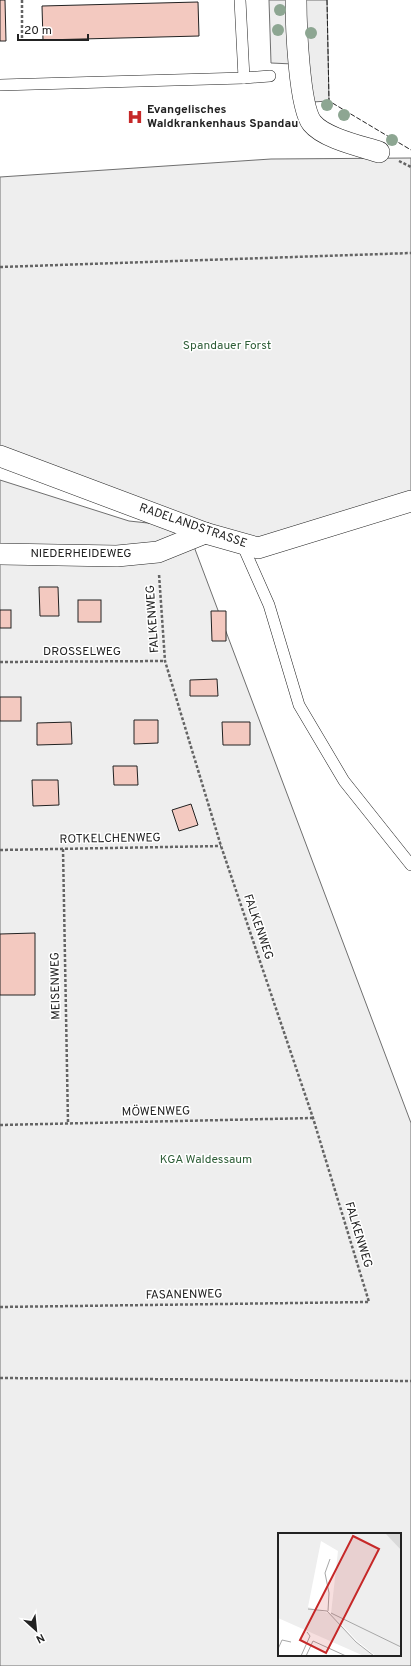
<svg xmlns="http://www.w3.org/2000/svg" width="411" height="1666" font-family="Overpass,sans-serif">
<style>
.green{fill:#eee;stroke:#6f6f6f;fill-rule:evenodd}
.parking{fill:#ededed;stroke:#6f6f6f}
.building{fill:#f3c9c0;stroke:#222}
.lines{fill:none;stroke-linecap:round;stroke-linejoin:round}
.service-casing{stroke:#222;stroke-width:12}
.minor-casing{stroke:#222;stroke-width:22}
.path{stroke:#646464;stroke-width:2.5;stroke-dasharray:3 2;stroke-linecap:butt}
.service{stroke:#fff;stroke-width:11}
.minor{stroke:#fff;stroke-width:21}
.fence{stroke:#222;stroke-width:1;stroke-dasharray:5 2;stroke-linecap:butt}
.tree{fill:#8da692}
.labels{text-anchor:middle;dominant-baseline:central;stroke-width:3;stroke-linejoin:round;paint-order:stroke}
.poi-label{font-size:12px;font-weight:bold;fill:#222;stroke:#fff;text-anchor:start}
.park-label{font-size:12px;fill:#2f5e38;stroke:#fff}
.street-label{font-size:12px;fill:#222;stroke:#fff}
.inset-road{fill:none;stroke:#a7a7a7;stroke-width:1}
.view{fill:#c62828;fill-opacity:0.15;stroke:#c62828;stroke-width:2}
.inset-edge{fill:none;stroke:#222;stroke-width:2}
</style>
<rect width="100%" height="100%" fill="#fff"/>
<path class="green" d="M 411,158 L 411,501 L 258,548 L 187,528 L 411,1123 L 411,1666 L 0,1666 L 0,480 L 129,521 L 185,527 L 0,456 L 0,177 L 271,159 ZM 279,1534 L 400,1534 L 400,1655 L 279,1655 Z"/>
<polygon class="parking" points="269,0 327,0 329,101 295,103 293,64 271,63"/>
<g class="building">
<polygon points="0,0 5,0 6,41 0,41"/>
<polygon points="198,2 199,36 43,40 42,6"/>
<polygon points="39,587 58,587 59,616 40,616"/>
<rect x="78" y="600" width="23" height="22"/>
<rect x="0" y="610" width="11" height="18"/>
<polygon points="211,611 226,611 226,641 212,641"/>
<polygon points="217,679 218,696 190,696 190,680"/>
<rect x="0" y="697" width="21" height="24"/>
<polygon points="134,720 158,720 158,743 134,744"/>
<polygon points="71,722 72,744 37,745 37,723"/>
<polygon points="222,722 250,722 250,745 223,745"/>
<polygon points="113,766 137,766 138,785 114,785"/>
<polygon points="32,780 58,780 59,805 33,806"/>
<polygon points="191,804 198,825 179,831 172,810"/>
<polygon points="35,933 35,995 0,995 0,934"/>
</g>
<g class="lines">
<defs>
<g id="service">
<polyline points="244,78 270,76"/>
<polyline points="0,85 244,78 240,0"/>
<polyline points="242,544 269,605 299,705 344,781 411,865"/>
</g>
<g id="minor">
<path d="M 296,0 C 296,24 299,107 312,123 C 324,138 360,146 379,152"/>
<polyline points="0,456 205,533 258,548 411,501"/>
<polyline points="0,554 117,556 158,552 205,533"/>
</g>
</defs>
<use href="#service" class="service-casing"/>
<use href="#minor" class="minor-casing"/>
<g class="path">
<polyline points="22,0 22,41"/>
<polyline points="399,161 411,167"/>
<polyline points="0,267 411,253"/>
<polyline points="0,662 165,661"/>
<polyline points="63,849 68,1123"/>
<polyline points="0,850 221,846"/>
<polyline points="0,1125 313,1118"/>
<polyline points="0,1307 369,1302 313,1118 221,846 165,661 159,574"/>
<polyline points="0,1378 411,1381"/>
</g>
<use href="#service" class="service"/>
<use href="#minor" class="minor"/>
<polyline class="fence" points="327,0 329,101 411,150"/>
</g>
<g class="tree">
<circle cx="280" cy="10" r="6"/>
<circle cx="278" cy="30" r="6"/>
<circle cx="311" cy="33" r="6"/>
<circle cx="327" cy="105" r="6"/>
<circle cx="344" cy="115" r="6"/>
<circle cx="392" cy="140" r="6"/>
</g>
<defs>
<symbol id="hospital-bare" viewBox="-9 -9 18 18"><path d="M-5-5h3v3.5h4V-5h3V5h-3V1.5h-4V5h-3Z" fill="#c62828" stroke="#fff" stroke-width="2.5" paint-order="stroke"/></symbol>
</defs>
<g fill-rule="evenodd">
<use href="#hospital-bare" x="124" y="106" width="22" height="22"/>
</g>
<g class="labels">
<g class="poi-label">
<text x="147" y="110">Evangelisches<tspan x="147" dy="14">Waldkrankenhaus Spandau</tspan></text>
</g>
<g class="park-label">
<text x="227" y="346">Spandauer Forst</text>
<text x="206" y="1160">KGA Waldessaum</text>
</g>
<g class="street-label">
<text transform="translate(193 526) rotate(19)">RADELANDSTRASSE</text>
<text x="81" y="554">NIEDERHEIDEWEG</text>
<text transform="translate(153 619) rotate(-94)">FALKENWEG</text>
<text x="82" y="652">DROSSELWEG</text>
<text transform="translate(110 839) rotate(-1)">ROTKELCHENWEG</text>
<text transform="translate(258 927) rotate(71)">FALKENWEG</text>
<text transform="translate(56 986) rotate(-91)">MEISENWEG</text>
<text transform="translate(156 1112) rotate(-1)">MÖWENWEG</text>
<text transform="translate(358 1235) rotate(73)">FALKENWEG</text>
<text transform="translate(184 1295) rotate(-1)">FASANENWEG</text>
</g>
</g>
<g transform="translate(278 1533)">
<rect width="123" height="123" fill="#fff"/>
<path d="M 0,0 L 109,0 L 123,17 L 123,114 L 120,114 L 123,115 L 123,123 L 98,123 L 79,108 L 55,82 L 78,109 L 96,123 L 86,123 L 0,85 ZM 43,8 L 60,18 L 53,81 L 30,74 Z" fill="#eee" fill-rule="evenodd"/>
<path d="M 109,0 L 123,0 L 123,17 L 108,1 Z" fill="#d9d9d9"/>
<path class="inset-road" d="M 30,76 L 49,78 L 78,109 L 96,123M 50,78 L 51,60 L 47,40 L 52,26M 53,80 L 123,114M 0,116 L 4,107 L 13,109M 23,123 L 32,103 L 29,99M 28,123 L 35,108 L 68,123"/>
<path class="view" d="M 75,3 L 101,16 L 48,120 L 22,107 Z"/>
<rect width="123" height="123" class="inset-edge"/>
</g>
<g transform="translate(36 1630) rotate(153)" stroke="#ffffff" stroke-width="3" paint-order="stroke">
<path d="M0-3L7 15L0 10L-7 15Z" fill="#222222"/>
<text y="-6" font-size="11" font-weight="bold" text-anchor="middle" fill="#222222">N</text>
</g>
<path d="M18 34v6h70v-6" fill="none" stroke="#222222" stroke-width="2"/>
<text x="24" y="34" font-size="12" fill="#222222" stroke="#ffffff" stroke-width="3" paint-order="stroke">20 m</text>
</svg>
